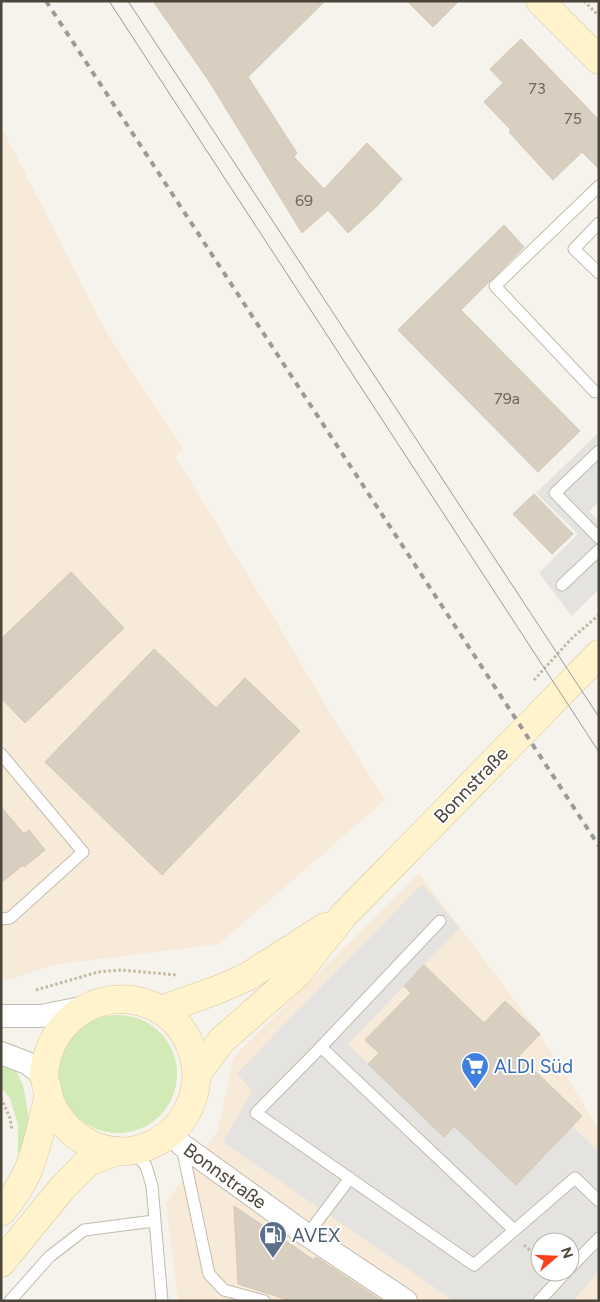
<svg xmlns="http://www.w3.org/2000/svg" width="600" height="1302" font-family="Figtree,sans-serif">
<style>
.commercial{fill:#f7ead8;fill-rule:evenodd}
.green{fill:#d2eab5}
.parking{fill:#e5e3e0;fill-rule:evenodd}
.building{fill:#d8cfc1;stroke:#d3c7b4}
.lines{fill:none;stroke-linecap:round;stroke-linejoin:round}
.lane-casing{stroke:#c2bbae;stroke-width:13}
.street-casing{stroke:#c2bbae;stroke-width:24}
.secondary-casing{stroke:#d6c79b;stroke-width:29}
.path{stroke:#c4b79f;stroke-width:3;stroke-dasharray:2.5 2.5;stroke-linecap:butt}
.lane{stroke:#fff;stroke-width:11}
.street{stroke:#fff;stroke-width:22}
.secondary{stroke:#fff3cd;stroke-width:28}
.tram{stroke:#9a9a9a;stroke-width:1}
.rail{stroke:#9a9a9a;stroke-width:4;stroke-dasharray:6 6;stroke-linecap:butt}
.labels{text-anchor:middle;dominant-baseline:central;stroke-width:4;stroke-linejoin:round;paint-order:stroke}
.number-label{font-size:16px;fill:#6e675b}
.street-label{font-size:19px;fill:#4b4439;stroke:#fff}
.shop-label{font-size:19px;fill:#366cbe;stroke:#fff;text-anchor:start}
.service-label{font-size:19px;fill:#4e5e75;stroke:#fff;text-anchor:start}
</style>
<rect width="100%" height="100%" fill="#f6f3ec"/>
<g class="commercial">
<polygon points="1,126 104,328 183,450 175,456 280,628 330,713 385,800 219,944 52,965 1,982"/>
<path d="M 419,873 L 540,1034 L 599,1129 L 599,1301 L 178,1301 L 166,1203 L 218,1130 L 233,1058 ZM 540,1242 L 570,1242 L 570,1272 L 540,1272 Z"/>
</g>
<g class="green">
<circle cx="118" cy="1074" r="59"/>
<polygon points="1,1063 14,1067 23,1085 29,1119 24,1154 18,1152 18,1125 10,1098 1,1088"/>
</g>
<g class="parking">
<polygon points="599,432 599,502 589,511 599,521 599,589 572,616 539,573 578,534 536,493"/>
<path d="M 422,884 L 460,928 L 348,1044 L 444,1136 L 454,1126 L 516,1185 L 572,1126 L 599,1152 L 599,1271 L 573,1301 L 454,1301 L 223,1142 L 252,1092 L 237,1073 ZM 540,1242 L 570,1242 L 570,1272 L 540,1272 Z"/>
</g>
<g class="building">
<polygon points="153,1 325,1 248,77 297,153 294,157 324,189 367,143 402,179 376,207 348,233 328,210 302,233 209,81"/>
<polygon points="407,1 459,1 433,27"/>
<polygon points="521,39 599,120 599,169 582,152 553,180 509,132 511,130 484,102 503,83 490,69"/>
<polygon points="504,225 524,247 461,310 580,431 538,472 398,330"/>
<polygon points="534,494 573,534 552,554 513,514"/>
<polygon points="71,572 124,628 25,723 1,698 1,639"/>
<polygon points="154,649 216,708 245,678 300,731 162,875 45,762"/>
<polygon points="1,807 24,834 29,830 45,850 24,867 23,865 1,883"/>
<polygon points="424,965 484,1023 505,1001 540,1034 519,1056 582,1116 516,1185 454,1126 444,1137 368,1064 379,1053 365,1040 411,993 404,986"/>
<polygon points="234,1206 314,1260 316,1257 382,1301 291,1301 238,1284"/>
</g>
<g class="lines">
<defs>
<g id="lane">
<polyline points="599,223 574,249 599,273"/>
<polyline points="595,392 495,286 599,186"/>
<polyline points="599,451 555,493 599,538"/>
<polyline points="562,585 599,550"/>
<polyline points="1,754 83,852 10,918 1,919"/>
<polyline points="440,921 321,1047 256,1113 474,1265 575,1178 599,1201"/>
<polyline points="321,1047 514,1230"/>
<polyline points="182,1147 209,1274 224,1290 264,1301"/>
<polyline points="134,1152 146,1166 152,1186 162,1301"/>
<polyline points="307,1235 350,1178"/>
<polyline points="570,1268 599,1238"/>
<polyline points="10,1301 49,1257 84,1230 154,1221"/>
<polyline points="539,1301 566,1272"/>
</g>
<g id="street">
<polyline points="1,1016 41,1016 86,1007"/>
<polyline points="1,1053 27,1063 44,1076"/>
<polyline points="170,1133 182,1145 307,1235 406,1301"/>
</g>
<g id="secondary">
<polyline points="540,1 599,60"/>
<polyline points="161,1010 217,990 247,977 325,927"/>
<polyline points="197,1074 221,1041 297,974 343,916 599,654"/>
<path d="M 1,1212 C 10,1203 25,1179 29,1168 C 35,1153 39,1136 43,1120 C 44,1112 48,1102 48,1094 C 48,1088 45,1082 44,1076 C 44,1071 45,1065 46,1061 C 57,1015 102,988 148,1004 C 167,1011 183,1027 190,1045 C 206,1083 190,1126 153,1144 C 110,1165 61,1138 48,1095"/>
<polyline points="1,1263 64,1186 88,1162 118,1151"/>
</g>
</defs>
<use href="#lane" class="lane-casing"/>
<use href="#street" class="street-casing"/>
<use href="#secondary" class="secondary-casing"/>
<g class="path">
<polyline points="584,1 599,16"/>
<polyline points="534,680 571,639 599,615"/>
<polyline points="36,990 98,972 121,970 177,975"/>
<polyline points="1,1098 10,1118 12,1131"/>
<polyline points="524,1245 540,1260"/>
</g>
<use href="#lane" class="lane"/>
<use href="#street" class="street"/>
<use href="#secondary" class="secondary"/>
<g class="tram">
<polyline points="109,1 599,752"/>
<polyline points="128,1 599,717"/>
</g>
<polyline class="rail" points="46,1 599,846"/>
</g>
<defs>
<symbol id="supermarket-pin" viewBox="-11 -11 22 30"><path d="M0 17L-7.5 6A9.5 9.5 0 1 1 7.5 6Z" fill="#3f7fe0" stroke="#fff"/><path d="M-6-5.5h2.5l.6 2H6L4.5 2H-2.5L-4.4-4H-6ZM-1.5 3.2a1.3 1.3 0 1 0 .1 0ZM3 3.2a1.3 1.3 0 1 0 .1 0Z" fill="#fff"/></symbol>
<symbol id="fuel-pin" viewBox="-11 -11 22 30"><path d="M0 17L-7.5 6A9.5 9.5 0 1 1 7.5 6Z" fill="#5c6f8a" stroke="#fff"/><path d="M-5.5-6h7V0h2V4h1.3V-2.5L3-4.5l.8-.8L6-3V5H2.5V1h-1V6h-7ZM-4.2-4.7v3.2H.2V-4.7Z" fill="#fff"/></symbol>
</defs>
<g fill-rule="evenodd">
<use href="#supermarket-pin" x="459" y="1050" width="32" height="43"/>
<use href="#fuel-pin" x="257" y="1219" width="32" height="43"/>
</g>
<g class="labels">
<g class="number-label">
<text x="537" y="88">73</text>
<text x="573" y="118">75</text>
<text x="304" y="200">69</text>
<text x="507" y="398">79a</text>
</g>
<g class="street-label">
<text transform="translate(471 785) rotate(-46)">Bonnstraße</text>
<text transform="translate(225 1176) rotate(36)">Bonnstraße</text>
</g>
<g class="shop-label">
<text x="494" y="1066">ALDI Süd</text>
</g>
<g class="service-label">
<text x="292" y="1235">AVEX</text>
</g>
</g>
<rect width="600" height="1302" fill="none" stroke="#4b4439" stroke-width="5"/>
<g transform="translate(555 1257) rotate(71)"><circle r="24" fill="#ffffff" stroke="#b7b4b0"/>
<path d="M0-4L9 19L0 12L-9 19Z" fill="#fc3f1d"/>
<text y="-8" font-size="14" font-weight="bold" text-anchor="middle" fill="#4b4439">N</text>
</g>
</svg>
